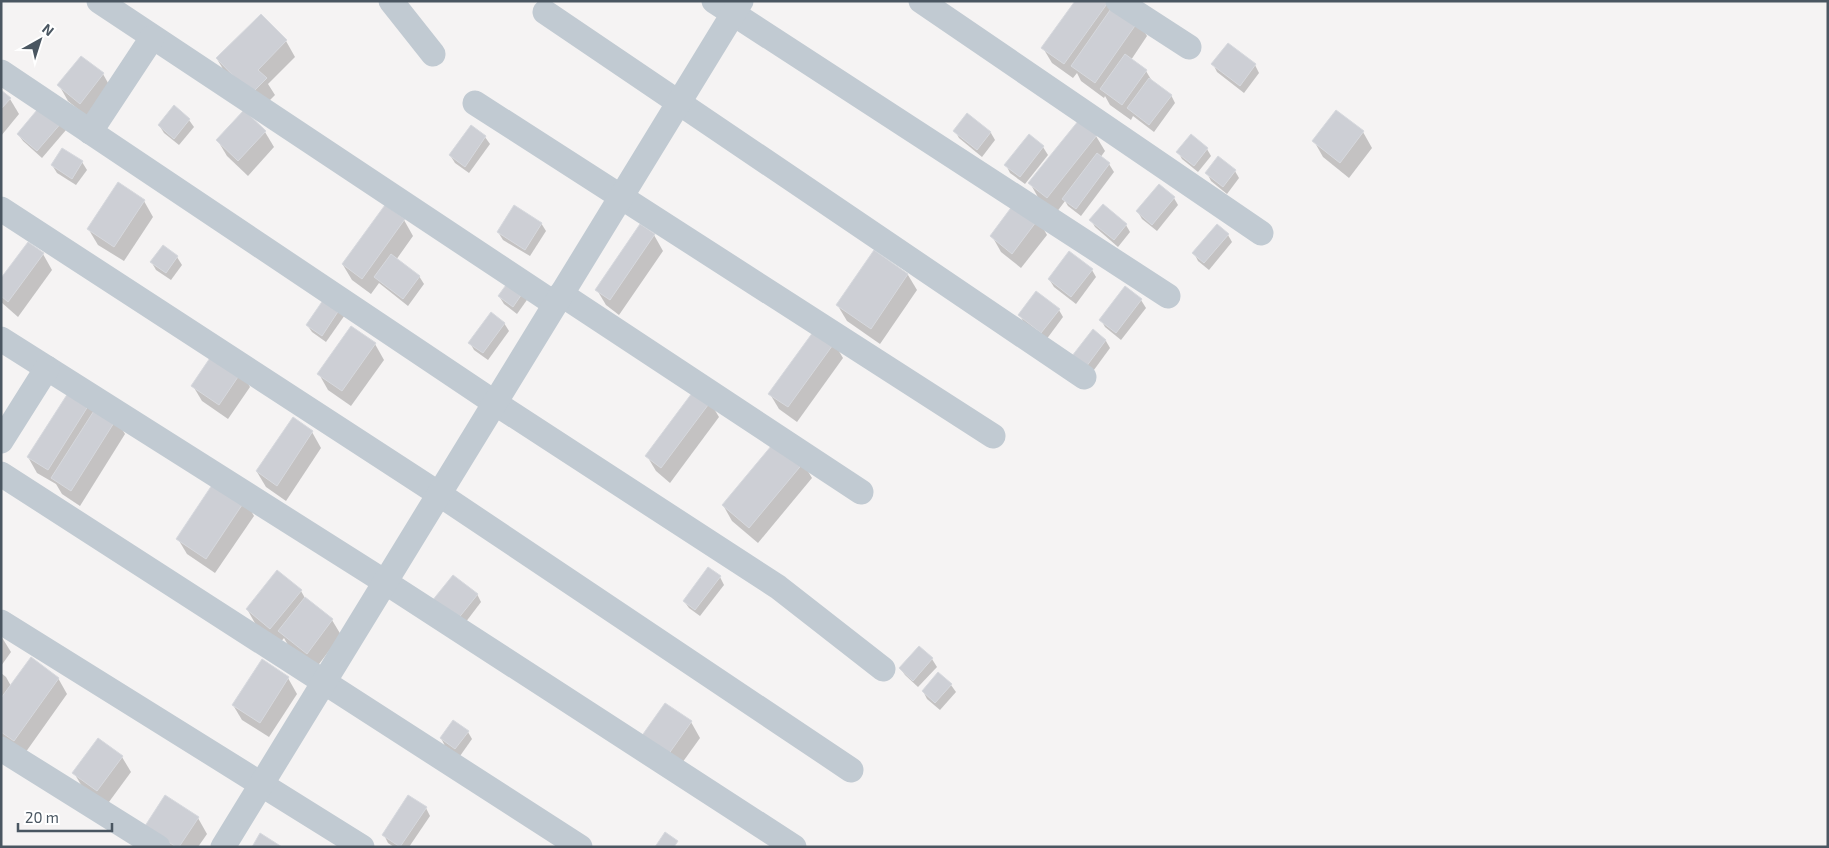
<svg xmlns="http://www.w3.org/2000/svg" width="1829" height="848" font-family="'Exo 2',sans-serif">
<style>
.shadow{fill:#0003}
.building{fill:#cdcfd5;stroke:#d7d9de}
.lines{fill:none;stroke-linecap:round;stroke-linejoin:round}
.street{stroke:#c1cad2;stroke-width:25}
</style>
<rect width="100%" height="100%" fill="#f5f3f3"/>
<g class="shadow">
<polygon points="1108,1 1138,21 1147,36 1131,60 1146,71 1152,81 1171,95 1175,103 1154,132 1133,116 1131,120 1110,105 1105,96 1104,98 1081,81 1077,73 1073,78 1052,63 1043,48"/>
<polygon points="261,15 286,41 295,57 268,84 275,95 261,109 226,74 217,59"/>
<polygon points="1213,64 1255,65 1259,73 1244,93 1217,72"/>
<polygon points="103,74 112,90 89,118 68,101 59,85"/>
<polygon points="1,92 10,99 19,114 1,136"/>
<polygon points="42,106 66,130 42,158 23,141 18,134"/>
<polygon points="174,107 189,120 194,127 179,145 164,133 159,125"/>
<polygon points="471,126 485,137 490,144 469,173 455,163 450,155"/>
<polygon points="955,131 991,133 995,140 982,157 959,138"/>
<polygon points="265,132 274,147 248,176 227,156 218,141"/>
<polygon points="1363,132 1372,148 1349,178 1323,157 1314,141"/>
<polygon points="1029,136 1043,147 1048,155 1025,184 1010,173 1006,165"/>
<polygon points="1096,136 1105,151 1100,158 1109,164 1114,172 1081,216 1068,206 1065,201 1056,213 1039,199 1030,183"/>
<polygon points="1207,149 1211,156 1198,172 1182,159 1178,152"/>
<polygon points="82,162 87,170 76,185 57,173 52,165"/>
<polygon points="1235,171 1239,178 1227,194 1211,181 1207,173"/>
<polygon points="1174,198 1178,205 1157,231 1142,219 1138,212"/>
<polygon points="144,201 153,217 124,261 98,245 89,230"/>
<polygon points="1038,219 1047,235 1021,268 1001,252 992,236"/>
<polygon points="404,220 413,236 396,260 419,276 424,284 408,306 379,283 371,294 352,280 343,265"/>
<polygon points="1091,220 1126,225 1130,232 1118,247 1095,227"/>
<polygon points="541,223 546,231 530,256 503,240 498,232"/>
<polygon points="654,235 663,251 619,315 606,305 597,290"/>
<polygon points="1228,235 1232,242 1209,270 1198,261 1194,253"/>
<polygon points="28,243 43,254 52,270 18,317 1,302 1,280"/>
<polygon points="874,252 908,275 917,290 880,344 847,321 838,306"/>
<polygon points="177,257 182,265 171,280 156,270 152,263"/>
<polygon points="1092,270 1096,277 1076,304 1054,287 1049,279"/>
<polygon points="1125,288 1141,300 1146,308 1121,340 1105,327 1101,320"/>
<polygon points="525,289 529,297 517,314 504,304 499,296"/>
<polygon points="343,305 347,312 326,342 312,332 307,325"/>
<polygon points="1059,310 1063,317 1046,340 1024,323 1020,315"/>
<polygon points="504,323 509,331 488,360 474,350 470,343"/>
<polygon points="1093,331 1106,341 1110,348 1091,374 1078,364"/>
<polygon points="834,343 843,358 797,422 779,409 770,394"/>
<polygon points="375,344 384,360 351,406 328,390 319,374"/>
<polygon points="241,371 250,387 228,419 202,401 193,386"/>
<polygon points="70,392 116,419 125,434 80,506 62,494 56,484 37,473 28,457"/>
<polygon points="710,402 719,417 670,483 656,471 647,456"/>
<polygon points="293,419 312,432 321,448 286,501 266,487 257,472"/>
<polygon points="803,463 812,478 758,543 732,521 723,505"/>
<polygon points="245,500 254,516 215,573 187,554 178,539"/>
<polygon points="720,577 724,585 700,616 689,608 684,601"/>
<polygon points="301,591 305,598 332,620 341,635 316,668 289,647 284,638 279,644 256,625 247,609"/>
<polygon points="477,594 481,602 462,627 438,609"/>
<polygon points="1,636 11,652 1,666"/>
<polygon points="919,647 932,659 937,667 918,687 905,675 900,668"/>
<polygon points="262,661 288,678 297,694 269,737 242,720 233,705"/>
<polygon points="1,673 6,677 11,686 58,678 67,694 23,756 1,740"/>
<polygon points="939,674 951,685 956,692 940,710 927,699 923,691"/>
<polygon points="691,722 700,738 677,770 652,752"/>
<polygon points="468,732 472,739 460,756 445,746 441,738"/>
<polygon points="122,757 131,772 106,806 83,788 74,773"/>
<polygon points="426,808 430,816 409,847 394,847 388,843 384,835"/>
<polygon points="198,818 207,834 198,847 164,847"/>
</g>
<g class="building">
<polygon points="1075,1 1109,1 1064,64 1041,48"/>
<polygon points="1115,3 1139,20 1095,83 1071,66"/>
<polygon points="261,14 287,40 258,70 267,78 251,94 216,58"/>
<polygon points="1228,43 1256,64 1240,86 1211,64"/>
<polygon points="1125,54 1147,70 1122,105 1100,89"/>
<polygon points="81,56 104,73 80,104 57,85"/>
<polygon points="1149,78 1172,95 1149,125 1127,108"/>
<polygon points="1,90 11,98 1,109"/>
<polygon points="42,104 62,122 37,151 17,134"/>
<polygon points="174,105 190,119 174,139 158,125"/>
<polygon points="244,110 266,131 238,161 216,140"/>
<polygon points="1336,110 1364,131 1340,163 1312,141"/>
<polygon points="967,113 991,132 977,150 953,131"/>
<polygon points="1079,120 1097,135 1047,198 1028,183"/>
<polygon points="471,125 486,136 465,167 449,155"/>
<polygon points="1029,134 1044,146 1020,177 1004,165"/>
<polygon points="1191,134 1208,148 1194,166 1176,152"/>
<polygon points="62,148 83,161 72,179 51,165"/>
<polygon points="1097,153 1110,163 1076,209 1062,199"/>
<polygon points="1218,156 1236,170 1223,187 1205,173"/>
<polygon points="118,182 145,200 114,247 87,229"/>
<polygon points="1159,184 1175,197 1152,225 1136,211"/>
<polygon points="1016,201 1039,218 1012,254 990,236"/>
<polygon points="1103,204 1127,224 1114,240 1089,220"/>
<polygon points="385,205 405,219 362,279 342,264"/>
<polygon points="514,205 542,223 525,250 497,232"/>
<polygon points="640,224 655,234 610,300 595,290"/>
<polygon points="1217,224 1229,234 1204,263 1192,253"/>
<polygon points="28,242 44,253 8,302 1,296 1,278"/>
<polygon points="163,245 178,256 166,273 150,262"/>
<polygon points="874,250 908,274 871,329 836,305"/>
<polygon points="1069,251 1093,269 1071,297 1048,279"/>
<polygon points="391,254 420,276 403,299 374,277"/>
<polygon points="511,278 526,288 513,307 498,296"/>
<polygon points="1125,286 1142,299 1116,333 1099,320"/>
<polygon points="1036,291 1060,309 1041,333 1018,315"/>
<polygon points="328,293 343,304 322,336 306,325"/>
<polygon points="491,312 505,323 483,353 468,343"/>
<polygon points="351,326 376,343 342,391 317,374"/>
<polygon points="816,328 835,342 788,407 768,394"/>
<polygon points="1093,329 1106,340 1086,367 1072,356"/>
<polygon points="214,352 242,371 219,405 191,386"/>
<polygon points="695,389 711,401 661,468 645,456"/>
<polygon points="70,390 90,403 48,470 27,457"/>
<polygon points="97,406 117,418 71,491 51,478"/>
<polygon points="293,417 313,431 277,486 256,471"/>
<polygon points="777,439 804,462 749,528 722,505"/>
<polygon points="216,479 246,499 206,559 176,539"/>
<polygon points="708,567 721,576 695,610 683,601"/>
<polygon points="277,570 302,590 270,629 246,609"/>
<polygon points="453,575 478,594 457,620 432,601"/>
<polygon points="305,597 333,619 307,654 278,631"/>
<polygon points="919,646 933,658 913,681 899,668"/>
<polygon points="31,657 59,678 14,741 1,732 1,698"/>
<polygon points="262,659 289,677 260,723 232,705"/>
<polygon points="938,672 952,684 935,703 922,691"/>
<polygon points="665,703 692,721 668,755 641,737"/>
<polygon points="453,720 469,731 455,749 440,738"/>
<polygon points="98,738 123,756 97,791 72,773"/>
<polygon points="165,795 199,817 179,847 176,847 145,826"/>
<polygon points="408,795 427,807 400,847 382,835"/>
<polygon points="665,832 678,841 674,847 655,847"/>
<polygon points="260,833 282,847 252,847"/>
</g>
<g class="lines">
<g class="street">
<polyline points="99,1 555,304"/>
<polyline points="391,1 433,54"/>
<polyline points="714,1 1168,296"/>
<polyline points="921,1 1261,233"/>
<polyline points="1118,1 1189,47"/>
<polyline points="545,12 1084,377"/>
<polyline points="1,72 495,403 778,587 883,669"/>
<polyline points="475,103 993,436"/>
<polyline points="90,132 152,38"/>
<polyline points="1,209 439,494 851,770"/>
<polyline points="561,294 861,492"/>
<polyline points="1,339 385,582 794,847"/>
<polyline points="1,441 47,368"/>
<polyline points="1,474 580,847"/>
<polyline points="1,622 362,847"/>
<polyline points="1,749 158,847"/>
<polyline points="223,847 741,1"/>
</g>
</g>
<rect width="1829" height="848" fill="none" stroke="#4a5661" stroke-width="5"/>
<g transform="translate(40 40) rotate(39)" stroke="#ffffff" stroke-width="4" paint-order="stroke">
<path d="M0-4L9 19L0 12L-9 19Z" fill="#4a5661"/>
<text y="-8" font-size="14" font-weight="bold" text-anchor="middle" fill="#4a5661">N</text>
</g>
<path d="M18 823v8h94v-8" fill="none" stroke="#4a5661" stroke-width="2.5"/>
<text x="25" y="823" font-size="15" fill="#4a5661" stroke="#ffffff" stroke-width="4" paint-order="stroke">20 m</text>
</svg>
